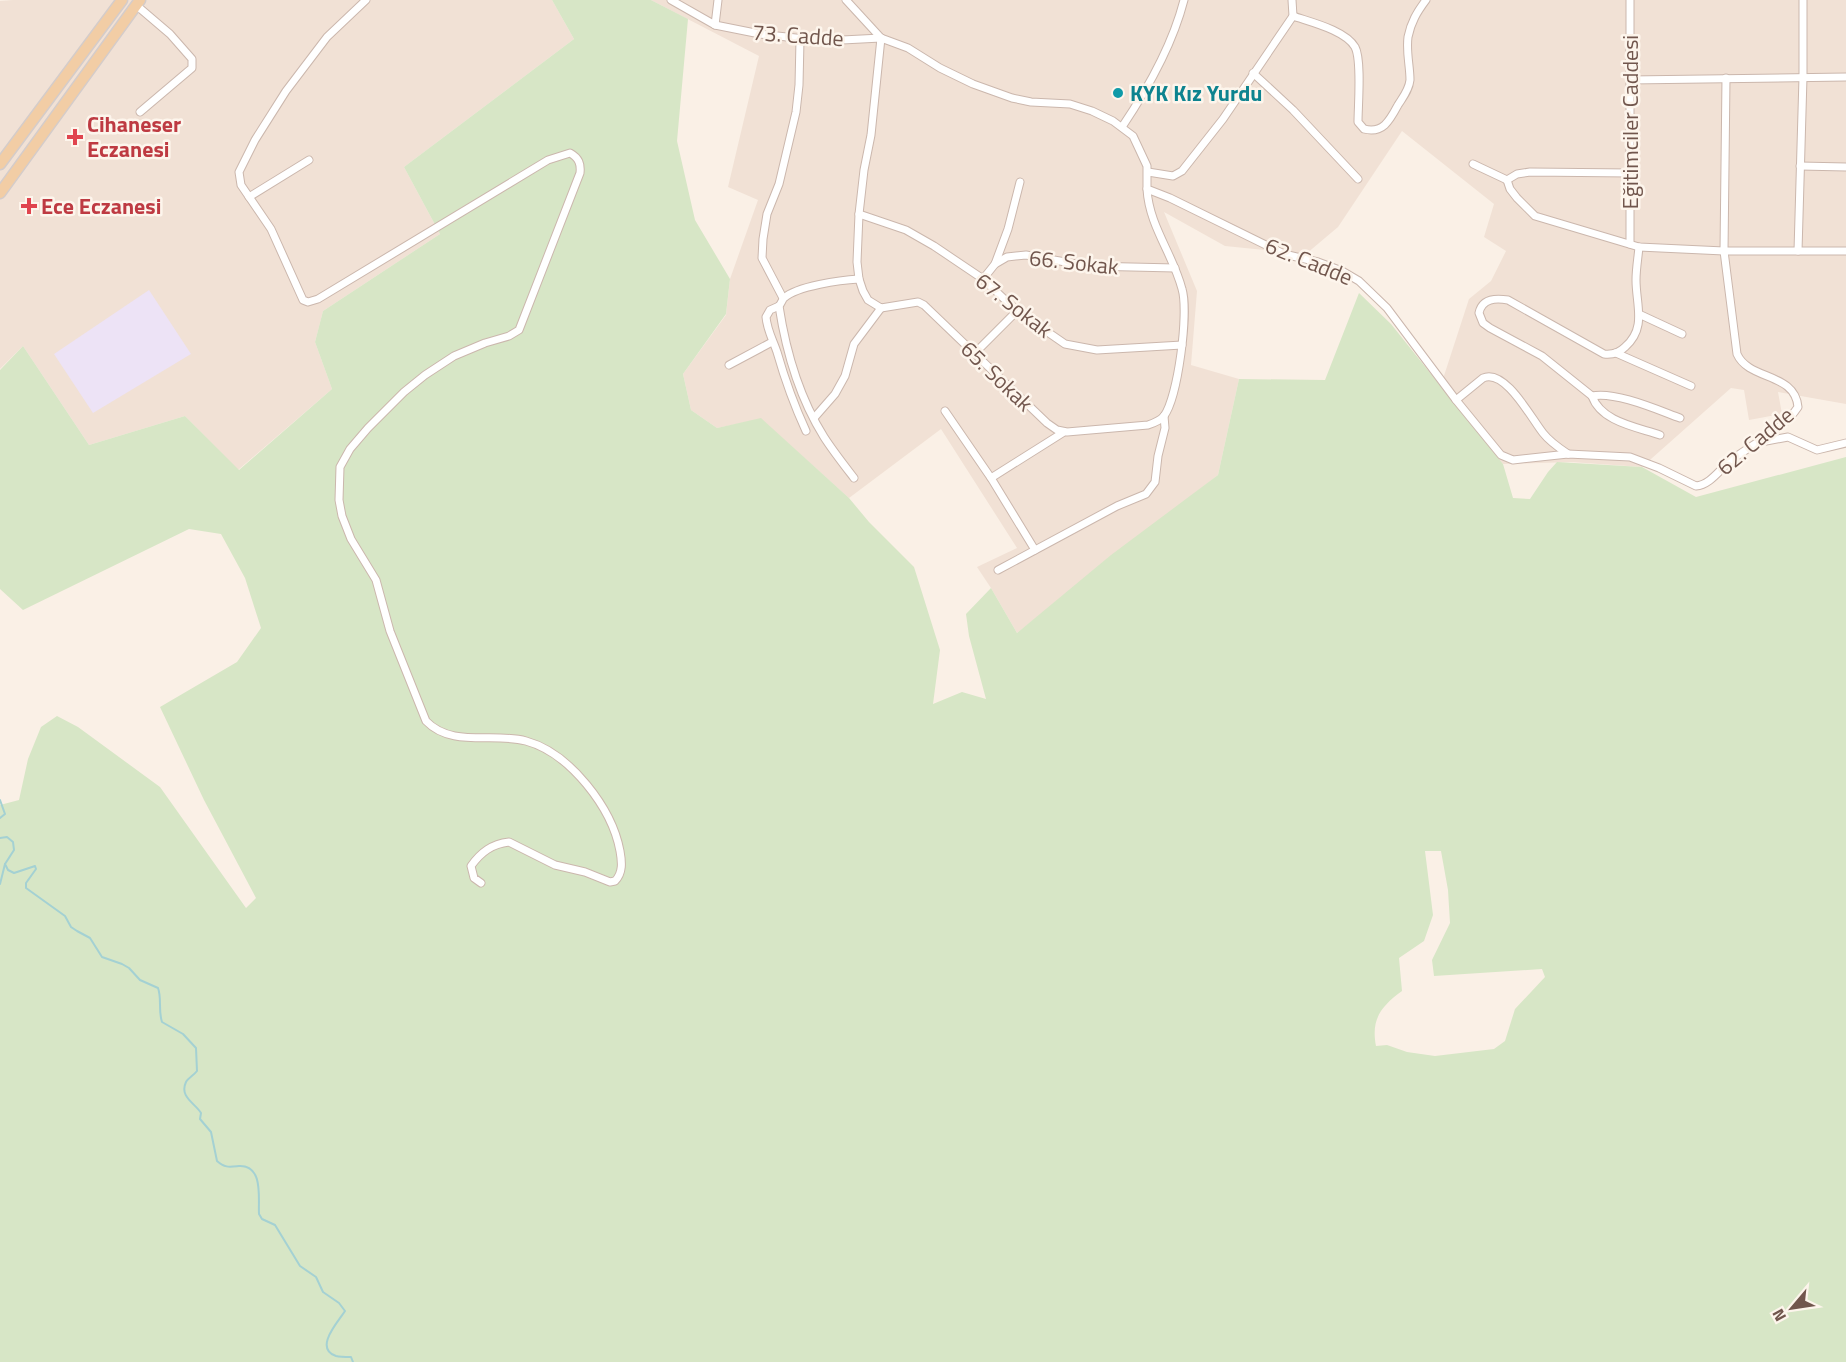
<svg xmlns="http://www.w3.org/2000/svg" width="1846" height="1362" font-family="'Titillium Web',sans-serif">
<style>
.residential{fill:#f1e1d5}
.education{fill:#ede3f6}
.green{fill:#d7e6c6;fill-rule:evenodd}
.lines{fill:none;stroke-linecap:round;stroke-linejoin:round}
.stream{stroke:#a4d1d3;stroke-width:2}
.minor-casing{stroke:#cbb7ad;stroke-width:9}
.primary-casing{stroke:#d4ccca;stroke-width:13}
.minor{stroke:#fff;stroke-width:7}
.primary{stroke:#f2cda5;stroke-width:10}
.culture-dot{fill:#0f9aa8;stroke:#fdf5ec;stroke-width:2}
.health-dot{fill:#e0444e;stroke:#fdf5ec;stroke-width:2}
.labels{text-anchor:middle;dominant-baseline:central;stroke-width:5;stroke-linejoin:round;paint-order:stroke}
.street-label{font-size:22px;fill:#71564d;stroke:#fdf5ec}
.culture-label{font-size:22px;font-weight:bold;fill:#0d838f;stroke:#fdf5ec;text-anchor:start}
.health-label{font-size:22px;font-weight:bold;fill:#be3a42;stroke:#fdf5ec;text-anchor:start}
</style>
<rect width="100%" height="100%" fill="#faf0e6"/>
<g class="residential">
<polygon points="13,0 552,0 574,39 404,167 440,234 323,311 315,342 332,389 238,470 185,416 89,445 23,346 0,369 0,1"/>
<polygon points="651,0 1846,0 1846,404 1778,392 1782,414 1749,420 1744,390 1731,388 1642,467 1571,462 1503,464 1440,388 1469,299 1491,281 1506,251 1484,237 1494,204 1402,131 1338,227 1306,254 1225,246 1164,212 1197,291 1191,365 1239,379 1218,475 1017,633 991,588 977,567 1017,548 941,429 849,498 761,419 717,428 691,410 683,374 726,315 730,279 758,200 728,187 759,56"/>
</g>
<polygon class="education" points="149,290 191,354 93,413 54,354"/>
<path class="green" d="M 552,0 L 651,0 L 688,19 L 677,141 L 695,220 L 730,279 L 726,314 L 683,374 L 691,410 L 717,428 L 761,418 L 849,498 L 869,522 L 914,567 L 940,650 L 933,704 L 962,692 L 986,699 L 969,636 L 966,614 L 991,588 L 1017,633 L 1111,555 L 1218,475 L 1239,379 L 1325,380 L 1359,293 L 1391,324 L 1503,464 L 1513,498 L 1530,499 L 1548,472 L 1557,462 L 1642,467 L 1696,497 L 1846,457 L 1846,1362 L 0,1362 L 0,805 L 19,800 L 28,759 L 41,727 L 57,716 L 78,727 L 160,787 L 246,908 L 256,898 L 204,800 L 160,707 L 237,662 L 261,628 L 245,578 L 221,534 L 189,529 L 23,610 L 0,589 L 0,370 L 23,346 L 89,445 L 185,416 L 239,470 L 332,389 L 315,342 L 323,311 L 440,234 L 404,167 L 574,39 ZM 1425,851 L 1441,851 L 1448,890 L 1450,923 L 1432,960 L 1434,976 L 1542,969 L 1545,977 L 1515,1009 L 1505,1041 L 1494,1049 L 1435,1056 L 1407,1052 L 1387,1045 L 1376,1046 C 1371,1020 1380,1007 1402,991 L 1399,958 L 1424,941 L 1433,915 Z"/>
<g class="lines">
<g class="stream">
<polyline points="0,800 5,814 0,818"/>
<path d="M 0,838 L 7,837 L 13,842 L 14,850 L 5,864 L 8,870 L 14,873 L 35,866 L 36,869 L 26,883 L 26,888 L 65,916 L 71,927 L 77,931 L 90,938 L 102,957 L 122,964 L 129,968 L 140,980 L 158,988 C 162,999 158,1010 162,1022 L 183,1034 L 196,1048 L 197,1071 C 194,1075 188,1078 186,1082 C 179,1097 195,1103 201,1113 L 200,1119 L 211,1132 L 217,1161 C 225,1168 229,1167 239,1166 C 264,1165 258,1199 259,1214 L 262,1219 L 275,1225 L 300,1266 L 316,1277 L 323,1292 L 339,1303 L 345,1311 C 339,1321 313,1348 336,1356 C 340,1357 346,1357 351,1357 L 353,1362"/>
<polyline points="0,884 5,864"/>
</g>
<defs>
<g id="minor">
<path d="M 366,0 L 327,37 L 286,91 L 255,140 L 239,172 L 241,185 L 271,229 L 303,300 L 308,302 L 318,299 L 548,160 L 570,153 C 579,158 581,164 580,173 L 519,330 L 509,336 L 485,343 L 454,356 L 425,375 L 404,392 L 368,428 L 350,449 L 340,467 L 339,500 L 342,516 L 351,539 L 376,580 L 390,631 L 426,721 C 452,748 493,732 526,741 C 570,753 612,808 620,851 C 622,862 623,873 615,881 L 610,882 L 585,872 L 555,865 L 509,842 C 492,844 481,852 471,866 L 474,878 L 481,883"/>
<path d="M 671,0 L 715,25 L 760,34 L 823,41 L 881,38 L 908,48 L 940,68 L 973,84 L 1012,98 L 1031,102 L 1070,104 L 1092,111 L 1113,121 L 1133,136 L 1147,166 L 1147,189 L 1170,198 L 1284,254 L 1318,262 L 1342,271 L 1359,281 L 1387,308 L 1456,400 L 1501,455 L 1513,460 L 1568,454 L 1630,457 L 1659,468 L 1696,486 C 1711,485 1721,467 1733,459 C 1754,443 1783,430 1798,407 C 1795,372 1749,381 1737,354 L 1724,251 L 1726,78"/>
<polyline points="846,0 881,38"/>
<polyline points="136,5 170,34 192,59 192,68 140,112"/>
<path d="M 1293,16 C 1310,22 1345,30 1355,47 C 1362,60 1358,106 1358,122 L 1364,129 C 1383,134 1390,120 1398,105 C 1403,97 1409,90 1410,80 C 1410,66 1406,52 1408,37 C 1411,22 1417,12 1426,0"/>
<polyline points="715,25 718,0"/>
<path d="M 881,38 L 871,135 L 864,170 L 859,214 L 857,262 L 859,279 L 863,291 L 868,300 L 881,308 L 918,302 L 924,305 L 1047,423 L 1057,430 L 1067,432 L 1148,425 C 1154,423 1160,421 1164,416 C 1178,397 1189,312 1182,289 C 1173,254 1149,226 1147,189"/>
<polyline points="1253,73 1293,110 1358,179"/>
<polyline points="1630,80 1846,77"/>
<path d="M 1122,127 C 1147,90 1173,43 1184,0"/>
<polyline points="1473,164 1507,180 1517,174 1530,172 1630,173"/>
<polyline points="1800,166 1846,167"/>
<polyline points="1148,172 1173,176 1182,171 1223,119 1293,16 1292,0"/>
<polyline points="1507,180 1510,189 1517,198 1535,216 1639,247 1724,251 1846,251"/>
<polyline points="249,197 309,160"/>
<polyline points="859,214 906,230 934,246 983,279 1017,311 1065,344 1097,350 1182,345"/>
<polyline points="1630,244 1630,0"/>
<path d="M 1639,247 C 1638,258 1636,269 1636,280 C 1636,305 1647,328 1625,347 C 1619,353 1613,355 1604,354 L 1508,300 C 1496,298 1482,298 1479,313 L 1483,323 L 1490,328 L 1542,356 L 1592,396 C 1615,391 1658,410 1680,418"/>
<polyline points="1798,251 1803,77 1803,0"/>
<polyline points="995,264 1008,229 1020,182"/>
<polyline points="983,279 995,264 1007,257 1026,255 1088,266 1175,268"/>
<polyline points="783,298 762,258 763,239 767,214 779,184 796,112 799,85 800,40"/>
<path d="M 779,306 L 770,310 L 766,317 C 767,330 773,340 777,352 C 785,380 794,405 806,431"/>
<polyline points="1641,315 1682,334"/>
<polyline points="1616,353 1691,386"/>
<polyline points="974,354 1017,311"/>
<polyline points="729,365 772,342"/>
<path d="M 1592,396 C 1601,422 1637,427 1660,435"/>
<path d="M 1456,400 L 1483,378 C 1505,368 1531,418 1543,433 C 1550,442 1559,448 1568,454"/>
<polyline points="945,411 991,478 1035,550"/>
<polyline points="814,418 835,394 845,376 854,344 881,308"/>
<polyline points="1761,442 1788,437 1817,450 1846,443"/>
<path d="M 854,478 C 844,465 833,451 824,437 C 799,397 786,352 779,306 C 780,306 783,298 784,298 C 797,286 841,280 859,279"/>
<polyline points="991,478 1064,432"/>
<polyline points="998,570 1117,506 1146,494 1155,482 1158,456 1165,428 1164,416"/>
</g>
<g id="primary">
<polyline points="0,164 122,0"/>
<polyline points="0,193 140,0"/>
</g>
</defs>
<use href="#minor" class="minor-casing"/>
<use href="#primary" class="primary-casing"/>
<use href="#minor" class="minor"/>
<use href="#primary" class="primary"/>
</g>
<circle class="culture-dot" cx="1118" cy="93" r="6"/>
<g class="health-dot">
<path d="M72 128h6v6h6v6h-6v6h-6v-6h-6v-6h6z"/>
<path d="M26 197h6v6h6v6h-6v6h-6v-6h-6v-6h6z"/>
</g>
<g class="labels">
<g class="street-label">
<text transform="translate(798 35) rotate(4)">73. Cadde</text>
<text transform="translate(1630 122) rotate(-90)">Eğitimciler Caddesi</text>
<text transform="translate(1309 261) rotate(22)">62. Cadde</text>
<text transform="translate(1074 262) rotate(6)">66. Sokak</text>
<text transform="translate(1014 305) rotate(38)">67. Sokak</text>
<text transform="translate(997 376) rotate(44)">65. Sokak</text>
<text transform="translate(1755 441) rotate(-40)">62. Cadde</text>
</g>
<g class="culture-label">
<text x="1130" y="93">KYK Kız Yurdu</text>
</g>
<g class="health-label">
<text x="87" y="124">Cihaneser<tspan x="87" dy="25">Eczanesi</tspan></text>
<text x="41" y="206">Ece Eczanesi</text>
</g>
</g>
<g transform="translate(1792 1308) rotate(241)" stroke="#fdf5ec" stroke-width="4.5" paint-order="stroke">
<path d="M0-4.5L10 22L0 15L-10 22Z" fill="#71564d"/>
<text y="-9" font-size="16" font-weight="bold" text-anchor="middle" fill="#71564d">N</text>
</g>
</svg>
